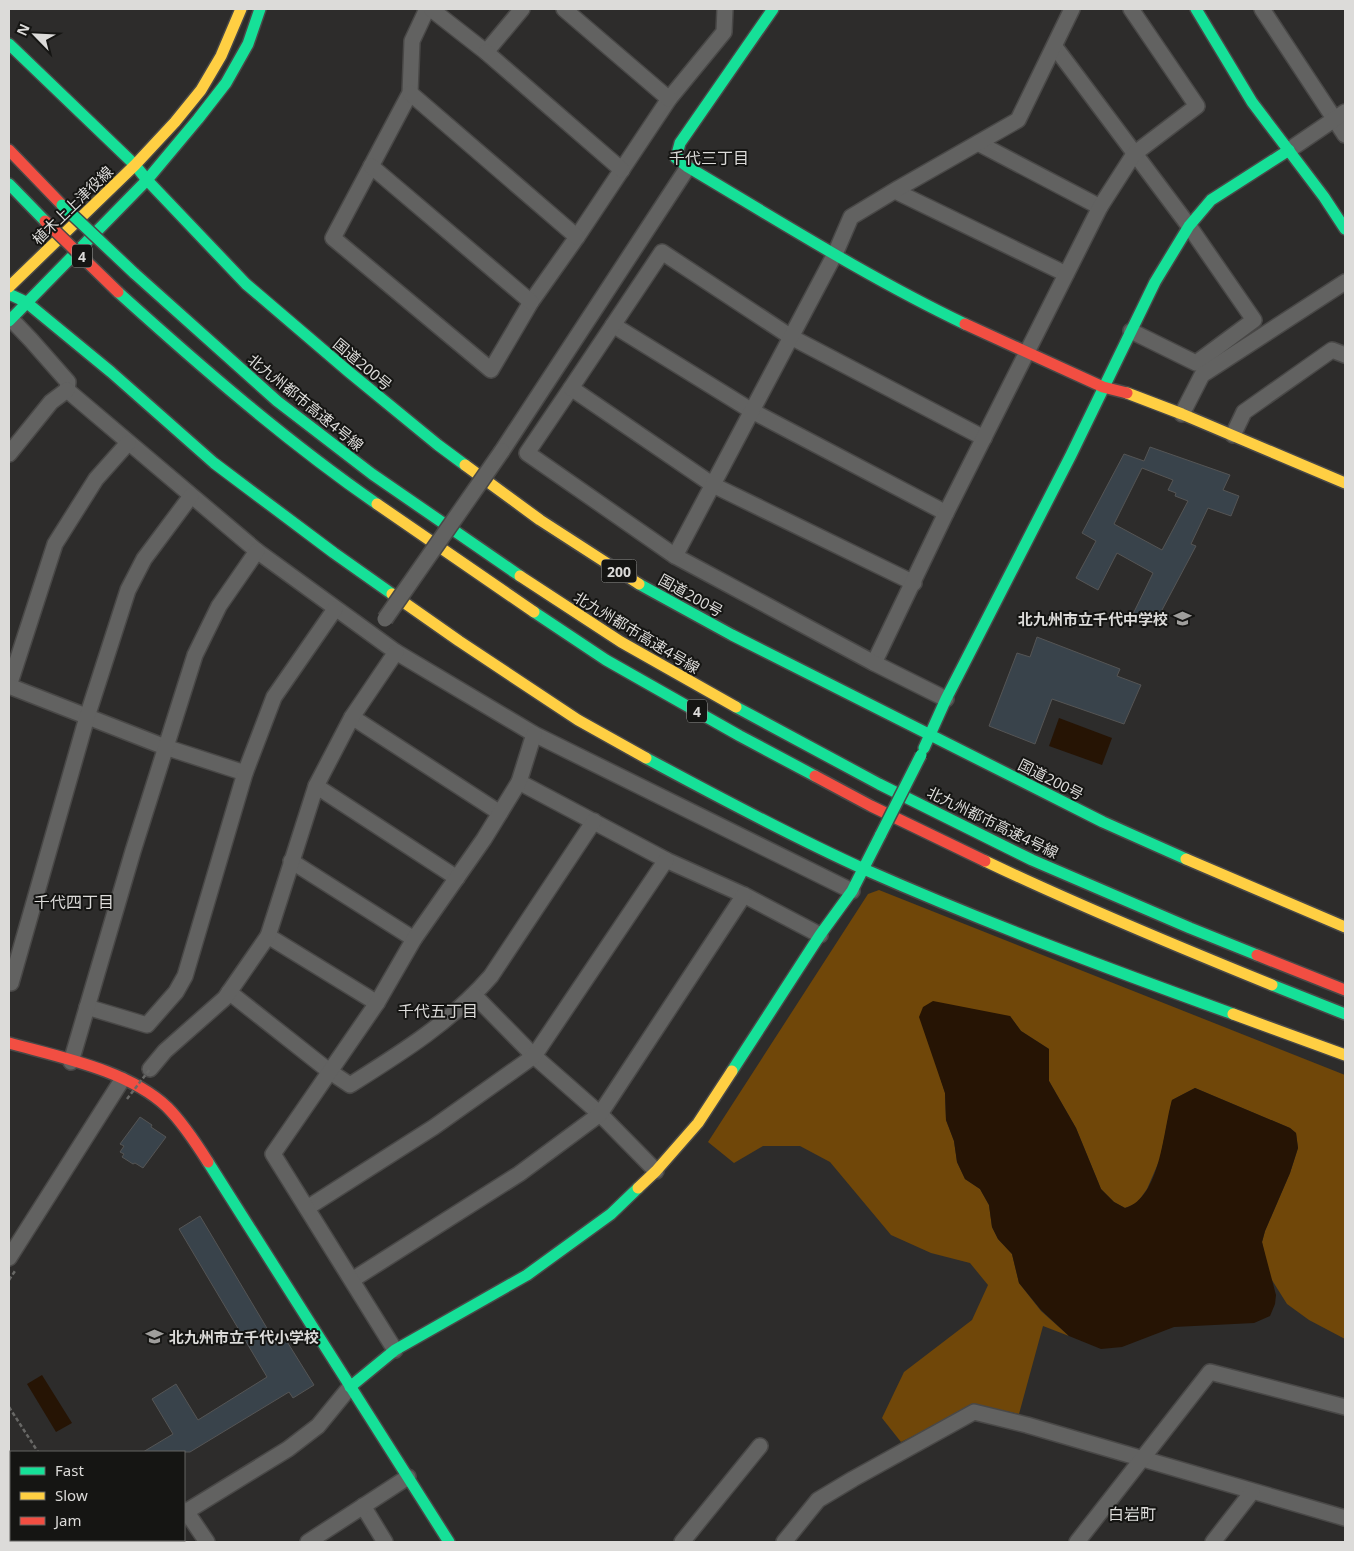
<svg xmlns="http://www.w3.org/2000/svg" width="1354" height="1551" font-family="'Noto Sans','Noto Sans JP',sans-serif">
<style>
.forest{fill:#704709}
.water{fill:#261404}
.building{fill:#39434b;stroke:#555;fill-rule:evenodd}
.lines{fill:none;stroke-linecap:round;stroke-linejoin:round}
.street-casing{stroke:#494847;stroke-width:18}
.fast-casing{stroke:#494847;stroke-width:14}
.slow-casing{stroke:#494847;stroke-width:14}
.jam-casing{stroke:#494847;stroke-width:14}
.path{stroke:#686866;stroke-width:2.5;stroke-dasharray:4 2.5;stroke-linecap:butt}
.street{stroke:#626261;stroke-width:15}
.fast{stroke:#16e098;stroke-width:11}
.slow{stroke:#ffcf43;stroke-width:11}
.jam{stroke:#f24e42;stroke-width:11}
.street-bridge-casing{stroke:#494847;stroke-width:18;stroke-linecap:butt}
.fast-bridge-casing{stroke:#494847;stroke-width:14;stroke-linecap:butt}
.jam-bridge-casing{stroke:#494847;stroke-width:14;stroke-linecap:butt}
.path-bridge{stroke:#686866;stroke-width:2.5;stroke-dasharray:4 2.5;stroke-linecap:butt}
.street-bridge{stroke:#626261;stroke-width:15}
.fast-bridge{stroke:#16e098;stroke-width:11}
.jam-bridge{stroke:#f24e42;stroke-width:11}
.labels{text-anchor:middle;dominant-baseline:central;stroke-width:4;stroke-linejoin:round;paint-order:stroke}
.shield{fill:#151513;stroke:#a0a09e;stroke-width:1}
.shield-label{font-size:14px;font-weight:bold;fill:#dcdbd9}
.street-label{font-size:15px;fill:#dcdbd9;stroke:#151513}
.poi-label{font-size:15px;font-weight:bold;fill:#dcdbd9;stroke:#151513;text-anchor:end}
.neighbourhood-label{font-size:16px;fill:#dcdbd9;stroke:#151513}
</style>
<rect width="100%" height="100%" fill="#2d2c2b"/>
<polygon class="forest" points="879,890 1345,1075 1345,1339 1309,1320 1287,1304 1270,1277 1265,1256 1262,1242 1265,1231 1290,1173 1298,1148 1296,1133 1290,1128 1195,1088 1172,1100 1160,1159 1147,1189 1137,1203 1125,1208 1114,1202 1101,1189 1076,1128 1049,1081 1049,1049 1021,1031 1010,1016 937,1067 945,1093 946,1120 954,1141 957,1162 965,1179 980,1189 989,1205 992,1227 998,1239 1012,1254 1019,1283 1041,1311 1069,1336 1043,1326 1019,1414 978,1405 970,1405 937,1424 901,1442 882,1418 904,1372 972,1320 988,1285 970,1263 931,1253 891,1235 830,1162 800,1146 763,1146 734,1163 708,1142 868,894"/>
<g class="water">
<polygon points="1059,718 1112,738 1102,765 1049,746"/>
<path d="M 933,1001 L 1010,1016 L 1021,1031 L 1049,1049 L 1049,1081 L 1076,1128 L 1101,1189 L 1114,1202 L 1125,1208 C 1161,1198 1163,1129 1172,1100 L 1195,1088 L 1290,1128 L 1296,1133 L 1298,1148 L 1290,1173 L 1265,1231 L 1262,1242 L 1276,1295 L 1275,1304 L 1270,1316 L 1254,1323 L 1174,1327 L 1122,1347 L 1101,1349 L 1069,1336 L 1041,1310 L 1019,1283 L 1012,1254 L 998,1239 L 992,1227 L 989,1205 L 980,1189 L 965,1179 L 957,1162 L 954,1141 L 946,1120 L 945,1093 L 919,1017 L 923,1007 Z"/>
<polygon points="42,1375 72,1423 56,1432 27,1384"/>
</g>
<g class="building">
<path d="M 1150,447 L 1230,475 L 1223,490 L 1239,496 L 1231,516 L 1208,508 L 1191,544 L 1196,546 L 1154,625 L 1133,614 L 1153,573 L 1117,553 L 1098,590 L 1076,578 L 1096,541 L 1082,533 L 1124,454 L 1144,461 ZM 1142,468 L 1173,480 L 1168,490 L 1176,493 L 1175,496 L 1188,501 L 1162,550 L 1114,524 Z"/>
<polygon points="1037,637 1120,669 1117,676 1141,685 1124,724 1052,699 1035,744 989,726 1017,653 1030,657"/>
<polygon points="140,1117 152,1125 151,1127 166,1137 143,1168 135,1163 133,1164 122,1157 124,1154 120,1152 124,1146 120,1144"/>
<polygon points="200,1216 277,1345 286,1340 314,1385 293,1398 289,1392 190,1452 143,1452 173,1434 152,1399 176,1384 198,1420 267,1377 179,1229"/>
</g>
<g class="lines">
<defs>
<g id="street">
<polyline points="427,9 412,41 410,93 333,238 491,370 531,302 577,237 669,99 724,32 725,9"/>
<polyline points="431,9 486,52 522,9"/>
<polyline points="564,9 669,99"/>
<polyline points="1262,9 1345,135"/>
<polyline points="1055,47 1189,226 1254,320 1196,363 1131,331"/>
<polyline points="486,52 622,170"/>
<polyline points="410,93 577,237"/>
<polyline points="978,143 1100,207"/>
<polyline points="1289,150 1345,112"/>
<polyline points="371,166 531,302"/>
<polyline points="895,191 1066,274"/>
<polyline points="11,319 31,340 68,382 67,390"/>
<polyline points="613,325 752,411 946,513"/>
<polyline points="571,388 527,453 675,556"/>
<polyline points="67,390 257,551 396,652 534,734 852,891"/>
<polyline points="1182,414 1202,375 1345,282"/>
<polyline points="1233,435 1244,412 1332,350 1345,355"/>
<polyline points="502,451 688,167"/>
<polyline points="9,454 51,402 67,390"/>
<polyline points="914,583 713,485 571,388 662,252 791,337 984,438"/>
<polyline points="874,663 946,513 1100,207 1134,154 1197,106 1131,9"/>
<polyline points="9,686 55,544 96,479 128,443"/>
<polyline points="9,686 165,747 245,773"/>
<polyline points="946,699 874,663 675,556 835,254 851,217 899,188 1018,120 1072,9"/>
<polyline points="352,717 500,813"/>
<polyline points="519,782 666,860 744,895 820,935"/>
<polyline points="316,786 457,878"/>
<polyline points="291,861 414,939"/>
<polyline points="268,936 377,1003"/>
<polyline points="9,982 11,983 87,717 128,590 144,559 191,496"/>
<path d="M 229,992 L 329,1071 L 350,1085 C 401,1053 451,1022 491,976 L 594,821"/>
<polyline points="474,995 534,1056 600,1114 656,1171"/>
<polyline points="87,1007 147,1025 176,992 185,976 245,773 274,697 335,609"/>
<polyline points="71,1062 133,851 195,655 219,606 257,551"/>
<polyline points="150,1069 165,1051 225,998 268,936 316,786 352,717 396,652"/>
<polyline points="307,1208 434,1127 534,1056 666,860"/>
<polyline points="9,1258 122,1080"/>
<polyline points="352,1280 519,1174 600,1114 744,895"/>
<polyline points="395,1350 273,1154 377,1003 414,939 484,839 500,813 519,782 534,734"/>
<polyline points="9,1486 11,1490"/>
<polyline points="363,1506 385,1542"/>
<polyline points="186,1511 207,1542"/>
<polyline points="184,1513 288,1449 318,1426 350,1387"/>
<polyline points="13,1542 18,1540"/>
<polyline points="133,1542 138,1540"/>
<polyline points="308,1542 408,1477"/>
<polyline points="682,1542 760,1446"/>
<polyline points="784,1542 818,1500 853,1479 974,1412 1027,1425 1345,1518"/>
<polyline points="1077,1542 1210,1372 1345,1407"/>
<polyline points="1213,1542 1252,1492"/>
</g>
<g id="fast">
<path d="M 773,9 L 680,143 L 676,158 L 688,167 C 779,221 869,278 965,324"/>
<polyline points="1196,9 1252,102 1324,197 1345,229"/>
<polyline points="9,44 135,165 147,180 246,284 349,372 438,445 465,465"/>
<polyline points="9,184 45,221"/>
<polyline points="134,273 277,401 372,474 520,576"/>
<path d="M 118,292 C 201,367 285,440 377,504"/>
<polyline points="9,294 26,302 111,372 214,463 334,553 392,594"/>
<polyline points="9,321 147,180 198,119 226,83 248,44 260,9"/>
<polyline points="639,584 732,635 1103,822 1186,859"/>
<polyline points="534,612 606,660 740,736 815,776"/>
<polyline points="736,707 879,784 1032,860 1190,928 1257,955"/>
<polyline points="924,748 946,699 1071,455 1155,282 1189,226 1211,200 1289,150"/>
<path d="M 646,758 C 718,797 791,836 866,870 C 986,923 1109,969 1233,1014"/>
<polyline points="1272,985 1345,1014"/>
<polyline points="732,1071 820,935 852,891 881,834"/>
<polyline points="208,1162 449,1542"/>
<polyline points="350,1387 395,1350 527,1275 611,1214 638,1188"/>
</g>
<g id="slow">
<polyline points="9,287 135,165 175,122 201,90 221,56 241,9"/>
<polyline points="1127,393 1182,414 1345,483"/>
<polyline points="465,465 540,520 639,584"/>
<polyline points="377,504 534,612"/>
<polyline points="520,576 621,642 736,707"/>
<polyline points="392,594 459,641 578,720 646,758"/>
<polyline points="1186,859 1345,927"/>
<path d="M 985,861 C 1079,906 1176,946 1272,985"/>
<polyline points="1233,1014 1345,1055"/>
<polyline points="638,1188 656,1171 698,1123 732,1071"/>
</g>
<g id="jam">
<polyline points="9,150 62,205"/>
<polyline points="965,324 1103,387 1127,393"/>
<polyline points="815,776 871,806 985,861"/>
<polyline points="1257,955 1345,990"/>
<path d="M 9,1043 C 59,1057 128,1070 167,1107 C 183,1123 196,1143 208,1162"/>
</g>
</defs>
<use href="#street" class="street-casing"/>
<use href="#fast" class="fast-casing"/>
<use href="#slow" class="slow-casing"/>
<use href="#jam" class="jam-casing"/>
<g class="path">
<polyline points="9,1280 15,1271"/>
<polyline points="9,1407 38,1452"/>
<polyline points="94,1540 95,1542"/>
</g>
<use href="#street" class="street"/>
<use href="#fast" class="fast"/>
<use href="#slow" class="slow"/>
<use href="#jam" class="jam"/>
<defs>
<polyline id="street-bridge" points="385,619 502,451"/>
<g id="fast-bridge">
<polyline points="62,205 134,273"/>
<polyline points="881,834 921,755"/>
</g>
<polyline id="jam-bridge" points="45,221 118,292"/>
</defs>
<use href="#street-bridge" class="street-bridge-casing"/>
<use href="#fast-bridge" class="fast-bridge-casing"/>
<use href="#jam-bridge" class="jam-bridge-casing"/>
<polyline class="path-bridge" points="127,1099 150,1069"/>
<use href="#street-bridge" class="street-bridge"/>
<use href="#fast-bridge" class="fast-bridge"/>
<use href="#jam-bridge" class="jam-bridge"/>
</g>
<defs>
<symbol id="school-bare" viewBox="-9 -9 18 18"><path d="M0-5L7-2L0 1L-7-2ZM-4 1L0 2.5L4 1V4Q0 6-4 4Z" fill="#9f9e9c" stroke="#151513" stroke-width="2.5" paint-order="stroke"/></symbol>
</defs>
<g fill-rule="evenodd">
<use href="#school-bare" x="1170" y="606" width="25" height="25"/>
<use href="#school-bare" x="142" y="1324" width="25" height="25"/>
</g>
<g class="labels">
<g class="shield">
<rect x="72" y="244.5" width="20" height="23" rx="4"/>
<rect x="601.5" y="559.5" width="35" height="23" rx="4"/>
<rect x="687" y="699.5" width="20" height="23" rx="4"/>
</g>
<g class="shield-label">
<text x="82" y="256">4</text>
<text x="619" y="571">200</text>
<text x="697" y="711">4</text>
</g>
<g class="street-label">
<text transform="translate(72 205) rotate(-44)">植木上上津役線</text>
<text transform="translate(363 364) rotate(40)">国道200号</text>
<text transform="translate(306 402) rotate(39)">北九州都市高速4号線</text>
<text transform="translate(691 595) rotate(29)">国道200号</text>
<text transform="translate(637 632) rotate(31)">北九州都市高速4号線</text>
<text transform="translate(1051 779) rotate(27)">国道200号</text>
<text transform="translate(993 822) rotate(26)">北九州都市高速4号線</text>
</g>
<g class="poi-label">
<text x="1168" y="619">北九州市立千代中学校</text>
<text x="169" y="1337" text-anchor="start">北九州市立千代小学校</text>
</g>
<g class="neighbourhood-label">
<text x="709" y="158">千代三丁目</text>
<text x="74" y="902">千代四丁目</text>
<text x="438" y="1011">千代五丁目</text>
<text x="1132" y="1514">白岩町</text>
</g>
</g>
<rect width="1354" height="1551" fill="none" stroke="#dcdbd9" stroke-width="20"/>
<rect x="10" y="1451" width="175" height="90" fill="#151513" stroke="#656462"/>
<rect x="20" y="1467" width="25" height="8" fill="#16e098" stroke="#656462"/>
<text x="55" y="1476" font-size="15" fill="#dcdbd9">Fast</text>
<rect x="20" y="1492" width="25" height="8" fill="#ffcf43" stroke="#656462"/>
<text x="55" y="1501" font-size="15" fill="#dcdbd9">Slow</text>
<rect x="20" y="1517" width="25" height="8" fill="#f24e42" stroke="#656462"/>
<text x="55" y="1526" font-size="15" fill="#dcdbd9">Jam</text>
<g transform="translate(35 35) rotate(294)" stroke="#151513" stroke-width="4" paint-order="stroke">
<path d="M0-4L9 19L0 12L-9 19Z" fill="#dcdbd9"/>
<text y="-8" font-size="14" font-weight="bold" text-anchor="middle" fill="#dcdbd9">N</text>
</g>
</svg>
